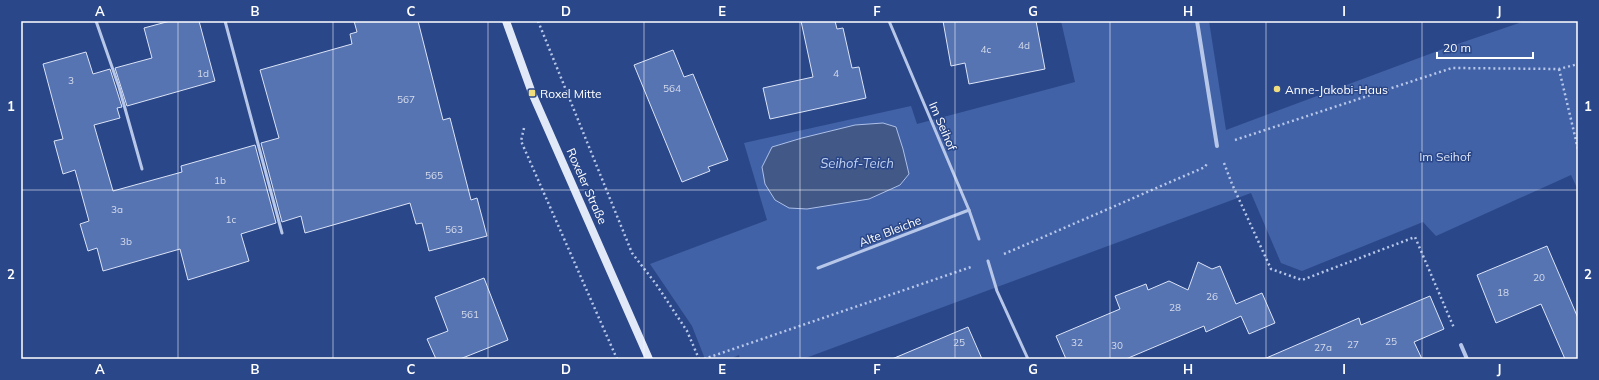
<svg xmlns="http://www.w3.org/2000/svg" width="1599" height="380" font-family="Mulish,sans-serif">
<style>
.green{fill:#4262a7}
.water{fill:#425887;stroke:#acc0e9}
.building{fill:#5673b2;stroke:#dbe4f7}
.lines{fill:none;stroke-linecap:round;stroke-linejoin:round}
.path{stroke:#b7c7e9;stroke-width:2.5;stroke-dasharray:2 3;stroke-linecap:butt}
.lane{stroke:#b7c7e9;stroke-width:3}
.street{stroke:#b7c7e9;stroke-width:4}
.secondary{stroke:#e1e8f8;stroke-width:8}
.grid{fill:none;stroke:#fff;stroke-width:1;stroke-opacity:0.55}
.poi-dot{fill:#efdd7e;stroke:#2a4789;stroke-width:1.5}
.labels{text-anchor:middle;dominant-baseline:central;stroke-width:3;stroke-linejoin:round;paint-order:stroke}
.number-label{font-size:10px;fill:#d5dcec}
.poi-label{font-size:12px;fill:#fff;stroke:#2a4789;text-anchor:start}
.street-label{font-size:12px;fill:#fff;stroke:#2a4789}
.park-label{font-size:12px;fill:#dbe4f7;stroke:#2a4789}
.water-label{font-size:13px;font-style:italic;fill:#c3d2f0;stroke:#2a4789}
.neatline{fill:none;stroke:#fff;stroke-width:1.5}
.grid-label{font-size:13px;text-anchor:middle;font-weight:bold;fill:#fff}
</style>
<rect width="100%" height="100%" fill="#2a4789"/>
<polygon class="green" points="1061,21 1209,21 1226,130 1443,49 1525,21 1578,21 1578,190 1571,175 1436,236 1423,222 1302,271 1281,263 1251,193 803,359 740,359 739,355 730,359 705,359 692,326 650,264 767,220 744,143 911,106 917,124 1075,82"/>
<polygon class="water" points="883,123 896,127 903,149 909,174 900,185 869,199 807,209 789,208 775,200 765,184 762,167 772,147 802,138 855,125"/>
<g class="building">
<polygon points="170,21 199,21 215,81 127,106 115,68 152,58 144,28"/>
<polygon points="354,21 418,21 443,120 450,118 471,200 477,198 487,236 429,251 422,223 416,224 410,203 305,233 301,216 282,222 261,143 279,138 260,70 352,44 350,34 357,32"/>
<polygon points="801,21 835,21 837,29 843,28 852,68 859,67 866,98 770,119 763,88 813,77"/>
<polygon points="943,21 1036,21 1045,69 969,84 965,63 951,66"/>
<polygon points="673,50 684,77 693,74 728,160 708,167 710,171 682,182 634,65"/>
<polygon points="86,52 93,74 110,69 122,107 117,108 120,118 94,125 113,191 182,172 181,166 255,145 276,223 241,234 249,261 188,280 180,249 103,271 97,248 88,251 80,224 89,221 75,170 63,174 54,141 63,139 43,64"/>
<polygon points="1547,246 1578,318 1578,359 1565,359 1541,304 1496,323 1477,275"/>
<polygon points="1198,262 1212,269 1220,266 1236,304 1262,293 1275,323 1249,334 1241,316 1206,332 1204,326 1126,359 1066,359 1056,336 1120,309 1115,296 1146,284 1148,290 1169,281 1188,290"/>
<polygon points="484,278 508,340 460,359 436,359 427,339 448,331 435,297"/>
<polygon points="1430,296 1444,329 1414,342 1422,359 1264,359 1359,318 1361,325"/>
<polygon points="968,327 982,359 892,359"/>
</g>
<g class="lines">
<g class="path">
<polyline points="538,21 632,253 656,284 687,331 699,359"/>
<polyline points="1559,69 1578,149"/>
<polyline points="524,128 521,141 617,359"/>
<polyline points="1235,140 1452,68 1559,69 1578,64"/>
<polyline points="1224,163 1232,184 1271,269 1302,280 1415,237 1454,328"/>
<polyline points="1004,254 1205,167 1208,162"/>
<polyline points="704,359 971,267"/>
</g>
<g class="lane">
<polyline points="96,21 119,87 142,169"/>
<polyline points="225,21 282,233"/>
<polyline points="889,21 969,210 979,239"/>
<polyline points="988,261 997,291 1028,359"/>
<polyline points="818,268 969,210"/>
</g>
<g class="street">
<polyline points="1197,21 1217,146"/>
<polyline points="1461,345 1467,359"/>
</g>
<polyline class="secondary" points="506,21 532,93 649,359"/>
</g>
<path class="grid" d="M 178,21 L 178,359M 333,21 L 333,359M 488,21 L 488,359M 644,21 L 644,359M 800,21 L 800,359M 955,21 L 955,359M 1110,21 L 1110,359M 1266,21 L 1266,359M 1422,21 L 1422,359M 21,190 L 1578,190"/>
<g class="poi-dot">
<circle cx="1277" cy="89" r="4"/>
<rect x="528" y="89" width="8" height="8" rx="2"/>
</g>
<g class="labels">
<g class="number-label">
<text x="1024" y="45">4d</text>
<text x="986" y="49">4c</text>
<text x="203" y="73">1d</text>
<text x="836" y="73">4</text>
<text x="71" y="80">3</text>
<text x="672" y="88">564</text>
<text x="406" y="99">567</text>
<text x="434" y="175">565</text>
<text x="220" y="180">1b</text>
<text x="117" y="209">3a</text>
<text x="231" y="219">1c</text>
<text x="454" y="229">563</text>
<text x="126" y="241">3b</text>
<text x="1539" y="277">20</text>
<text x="1503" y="292">18</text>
<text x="1212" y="296">26</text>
<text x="1175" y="307">28</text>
<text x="470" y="314">561</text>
<text x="1391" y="341">25</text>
<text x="959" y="342">25</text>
<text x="1077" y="342">32</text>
<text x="1353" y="344">27</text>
<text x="1117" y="345">30</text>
<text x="1323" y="347">27a</text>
</g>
<g class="poi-label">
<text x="1285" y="89">Anne-Jakobi-Haus</text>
<text x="540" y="93">Roxel Mitte</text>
</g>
<g class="street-label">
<text transform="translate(943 126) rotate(67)">Im Seihof</text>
<text transform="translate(587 186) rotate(66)">Roxeler Straße</text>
<text transform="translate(890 231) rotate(-21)">Alte Bleiche</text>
</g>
<g class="park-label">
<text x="1445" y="156">Im Seihof</text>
</g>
<g class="water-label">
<text x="857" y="163">Seihof-Teich</text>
</g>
</g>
<rect width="1599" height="380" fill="none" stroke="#2a4789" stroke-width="44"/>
<path d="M1437 52v6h96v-6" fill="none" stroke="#ffffff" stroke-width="2"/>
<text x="1443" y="52" font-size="12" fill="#ffffff" stroke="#2a4789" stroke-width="3" paint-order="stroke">20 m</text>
<rect x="22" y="22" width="1555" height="336" class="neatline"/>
<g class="grid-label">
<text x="100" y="16">A</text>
<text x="255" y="16">B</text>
<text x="411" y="16">C</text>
<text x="566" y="16">D</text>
<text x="722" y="16">E</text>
<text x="877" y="16">F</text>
<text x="1033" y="16">G</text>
<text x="1188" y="16">H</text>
<text x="1344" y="16">I</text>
<text x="1499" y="16">J</text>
<text x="11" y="111">1</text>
<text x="1588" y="111">1</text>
<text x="11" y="279">2</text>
<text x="1588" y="279">2</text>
<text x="100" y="374">A</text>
<text x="255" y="374">B</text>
<text x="411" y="374">C</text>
<text x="566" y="374">D</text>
<text x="722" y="374">E</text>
<text x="877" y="374">F</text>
<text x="1033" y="374">G</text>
<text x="1188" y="374">H</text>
<text x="1344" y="374">I</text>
<text x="1499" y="374">J</text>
</g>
</svg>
